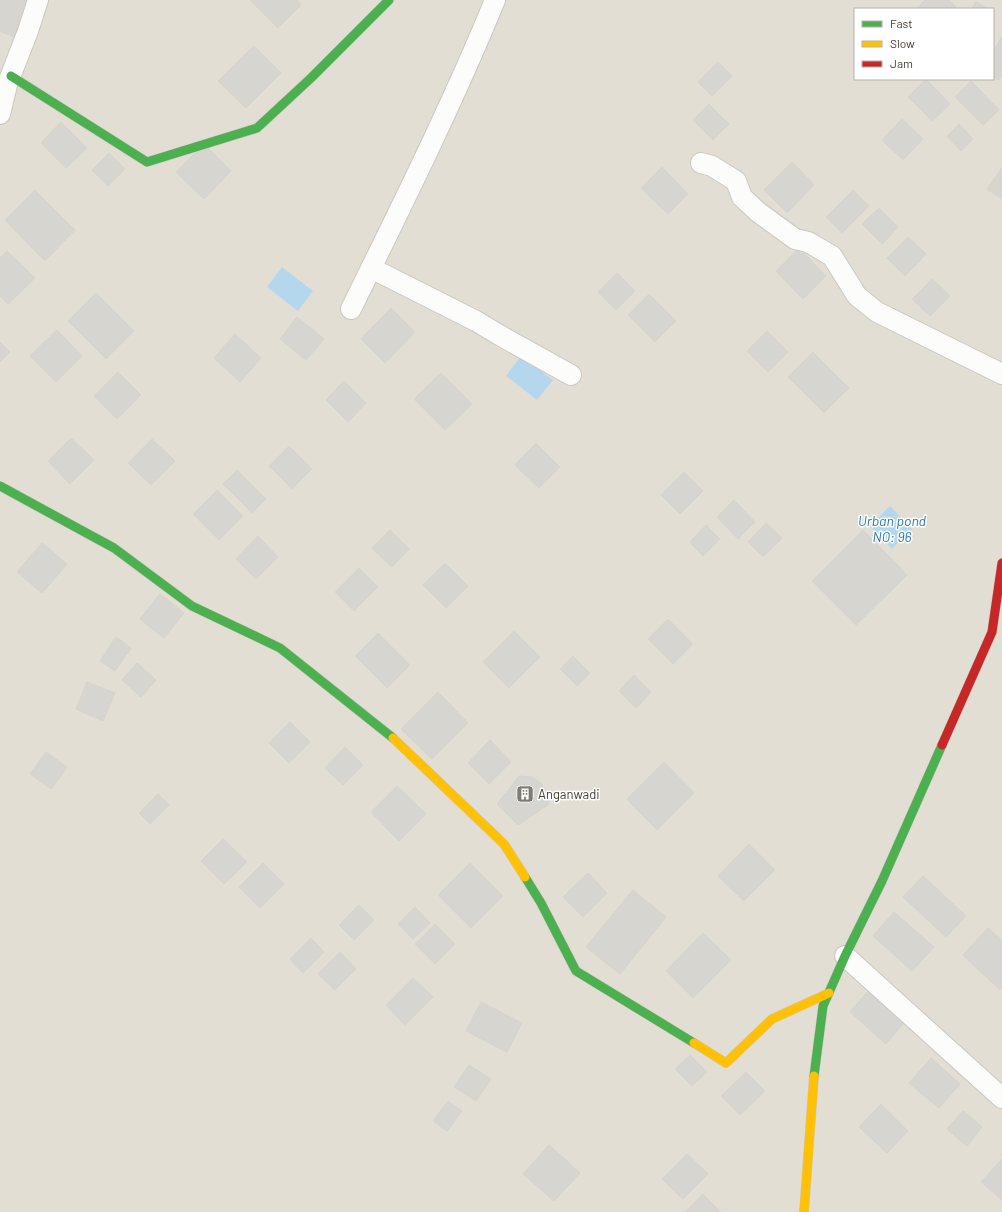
<svg xmlns="http://www.w3.org/2000/svg" width="1002" height="1212" font-family="Barlow,sans-serif">
<style>
.residential{fill:#e3ded3;fill-rule:evenodd}
.water{fill:#b5d7ee}
.building{fill:#d7d5cf;stroke:#d6d3cc}
.lines{fill:none;stroke-linecap:round;stroke-linejoin:round}
.street-casing{stroke:#cac8c2;stroke-width:22}
.fast-casing{stroke:#cec9bd;stroke-width:10}
.slow-casing{stroke:#cec9bd;stroke-width:10}
.jam-casing{stroke:#cec9bd;stroke-width:10}
.street{stroke:#fcfcfb;stroke-width:20}
.fast{stroke:#4caf50;stroke-width:9}
.slow{stroke:#ffc107;stroke-width:9}
.jam{stroke:#c62828;stroke-width:9}
.labels{text-anchor:middle;dominant-baseline:central;stroke-width:3;stroke-linejoin:round;paint-order:stroke}
.poi-label{font-size:13px;fill:#433d33;stroke:#fff;text-anchor:start}
.water-label{font-size:14px;font-style:italic;fill:#2b77b1;stroke:#fff}
</style>
<rect width="100%" height="100%" fill="#eeece6"/>
<path class="residential" d="M 0,0 L 1002,0 L 1002,1212 L 0,1212 ZM 855,9 L 993,9 L 993,79 L 855,79 Z"/>
<g class="water">
<polygon points="282,267 313,291 298,311 267,287"/>
<polygon points="521,356 553,380 537,400 506,376"/>
<polygon points="890,506 912,529 892,549 870,526"/>
</g>
<g class="building">
<polygon points="0,0 28,0 14,37 0,31"/>
<polygon points="250,0 297,0 301,5 278,28"/>
<polygon points="925,0 949,0 958,9 919,9 917,8"/>
<polygon points="976,2 988,9 972,9"/>
<polygon points="1002,36 1002,75 999,80 993,77 993,52"/>
<polygon points="254,46 281,73 246,108 218,81"/>
<polygon points="718,62 732,76 712,96 698,82"/>
<polygon points="926,79 950,104 932,121 908,97"/>
<polygon points="971,81 999,110 983,125 955,97"/>
<polygon points="709,104 729,124 713,140 693,120"/>
<polygon points="902,119 923,139 903,160 882,140"/>
<polygon points="61,122 87,148 66,168 41,143"/>
<polygon points="959,124 973,139 961,151 947,136"/>
<polygon points="204,144 231,171 204,199 176,172"/>
<polygon points="109,153 125,169 108,186 92,170"/>
<polygon points="792,162 814,185 787,213 764,190"/>
<polygon points="662,167 688,194 668,214 641,188"/>
<polygon points="1002,168 1002,199 987,189"/>
<polygon points="35,190 75,230 45,261 5,220"/>
<polygon points="853,190 869,206 842,233 826,217"/>
<polygon points="879,208 898,227 882,244 862,224"/>
<polygon points="908,237 926,254 905,276 887,258"/>
<polygon points="799,248 826,276 803,299 776,271"/>
<polygon points="7,251 35,278 8,304 0,296 0,258"/>
<polygon points="617,273 635,291 616,310 598,292"/>
<polygon points="932,279 950,296 930,316 912,299"/>
<polygon points="96,293 134,331 106,359 68,321"/>
<polygon points="649,294 676,321 655,342 628,315"/>
<polygon points="391,308 415,332 385,363 361,339"/>
<polygon points="297,317 324,339 306,360 280,339"/>
<polygon points="57,330 82,356 56,382 30,356"/>
<polygon points="767,331 788,352 768,372 747,351"/>
<polygon points="235,334 261,358 240,382 214,358"/>
<polygon points="0,342 10,352 0,362"/>
<polygon points="813,352 849,388 824,413 788,377"/>
<polygon points="118,372 141,395 117,419 94,396"/>
<polygon points="441,373 472,404 445,430 414,399"/>
<polygon points="344,381 366,403 348,422 326,400"/>
<polygon points="71,438 94,460 70,484 48,461"/>
<polygon points="152,439 175,461 151,485 128,463"/>
<polygon points="536,443 560,467 539,488 515,465"/>
<polygon points="289,446 312,469 292,489 269,466"/>
<polygon points="237,470 266,499 252,513 223,484"/>
<polygon points="684,472 703,491 680,514 661,495"/>
<polygon points="217,490 243,516 219,540 193,514"/>
<polygon points="734,500 755,522 738,539 717,517"/>
<polygon points="766,523 782,538 763,557 748,542"/>
<polygon points="706,525 720,539 703,556 690,542"/>
<polygon points="390,530 409,549 392,567 372,548"/>
<polygon points="863,530 907,575 856,625 812,581"/>
<polygon points="258,536 278,557 256,579 236,559"/>
<polygon points="42,543 67,564 42,593 17,572"/>
<polygon points="445,563 468,586 446,608 423,585"/>
<polygon points="359,568 378,587 354,611 335,592"/>
<polygon points="160,594 184,613 164,638 140,619"/>
<polygon points="668,619 693,644 673,664 648,639"/>
<polygon points="514,631 540,657 509,688 483,662"/>
<polygon points="378,633 410,665 387,688 355,656"/>
<polygon points="116,637 131,648 115,671 100,661"/>
<polygon points="573,656 590,673 577,686 560,669"/>
<polygon points="137,663 156,680 141,697 122,680"/>
<polygon points="634,675 651,692 636,708 619,691"/>
<polygon points="87,682 115,693 103,721 76,709"/>
<polygon points="438,692 468,723 432,759 401,729"/>
<polygon points="290,722 310,742 289,763 269,743"/>
<polygon points="490,740 511,762 489,784 468,763"/>
<polygon points="345,747 363,765 343,785 325,768"/>
<polygon points="46,752 67,767 51,789 30,774"/>
<polygon points="664,762 694,793 657,830 627,799"/>
<polygon points="519,776 532,777 542,784 549,804 518,825 497,804"/>
<polygon points="397,786 426,814 399,841 371,812"/>
<polygon points="158,794 169,805 150,824 139,813"/>
<polygon points="223,839 247,862 224,884 201,861"/>
<polygon points="749,844 775,870 744,901 718,876"/>
<polygon points="263,863 284,884 260,908 239,887"/>
<polygon points="470,863 503,896 471,928 438,895"/>
<polygon points="588,873 607,893 583,917 563,897"/>
<polygon points="923,876 966,916 946,937 903,897"/>
<polygon points="633,890 666,917 620,974 586,947"/>
<polygon points="359,905 374,920 354,940 339,925"/>
<polygon points="415,907 430,923 413,939 398,924"/>
<polygon points="894,912 934,947 912,971 873,936"/>
<polygon points="435,924 455,944 435,964 415,944"/>
<polygon points="988,928 1002,940 1002,988 1000,990 963,955"/>
<polygon points="703,933 731,960 693,998 666,971"/>
<polygon points="311,938 324,952 303,973 290,959"/>
<polygon points="340,952 356,969 335,990 318,974"/>
<polygon points="413,978 433,997 405,1025 386,1005"/>
<polygon points="871,988 907,1019 886,1044 850,1012"/>
<polygon points="481,1002 522,1023 507,1052 466,1031"/>
<polygon points="690,1055 707,1072 692,1086 675,1069"/>
<polygon points="931,1058 960,1084 939,1108 909,1083"/>
<polygon points="469,1065 491,1079 476,1101 454,1087"/>
<polygon points="746,1072 765,1091 740,1115 721,1096"/>
<polygon points="448,1101 462,1111 447,1131 433,1121"/>
<polygon points="881,1104 908,1131 887,1153 859,1127"/>
<polygon points="963,1111 982,1127 967,1146 947,1129"/>
<polygon points="549,1145 580,1173 554,1201 523,1174"/>
<polygon points="687,1154 708,1174 683,1199 662,1179"/>
<polygon points="1002,1159 1002,1200 981,1182"/>
<polygon points="703,1194 721,1212 687,1212 686,1211"/>
</g>
<g class="lines">
<defs>
<g id="street">
<polyline points="0,114 7,85 28,31 38,0"/>
<polyline points="701,163 712,166 736,181 742,197 758,212 795,239 808,242 832,256 857,296 877,312 1002,374"/>
<polyline points="371,268 476,321 501,336 571,375"/>
<path d="M 351,309 C 401,207 452,105 495,0"/>
<polyline points="845,956 1002,1098"/>
</g>
<g id="fast">
<polyline points="11,76 147,162 257,128 311,78 389,0"/>
<polyline points="0,486 114,548 192,606 280,648 393,738"/>
<polyline points="525,877 541,903 576,971 694,1043"/>
<polyline points="814,1076 823,1006 845,956 882,881 942,745"/>
</g>
<g id="slow">
<polyline points="393,738 504,844 525,877"/>
<polyline points="694,1043 726,1063 772,1019 829,993"/>
<polyline points="804,1212 814,1076"/>
</g>
<polyline id="jam" points="942,745 992,632 1002,563"/>
</defs>
<use href="#street" class="street-casing"/>
<use href="#fast" class="fast-casing"/>
<use href="#slow" class="slow-casing"/>
<use href="#jam" class="jam-casing"/>
<use href="#street" class="street"/>
<use href="#fast" class="fast"/>
<use href="#slow" class="slow"/>
<use href="#jam" class="jam"/>
</g>
<defs>
<symbol id="building-square" viewBox="-11 -11 22 22"><rect x="-9" y="-9" width="18" height="18" rx="4" fill="#7f7a72" stroke="#fff"/><path d="M-4-6H4V6H1V3H-1V6H-4ZM-2.5-4.3h1.7v1.8h-1.7ZM.8-4.3h1.7v1.8H.8ZM-2.5-1h1.7V.8h-1.7ZM.8-1h1.7V.8H.8Z" fill="#fff"/></symbol>
</defs>
<g fill-rule="evenodd">
<use href="#building-square" x="515" y="784" width="20" height="20"/>
</g>
<g class="labels">
<g class="poi-label">
<text x="538" y="794">Anganwadi</text>
</g>
<g class="water-label">
<text x="892" y="520">Urban pond<tspan x="892" dy="16">NO: 96</tspan></text>
</g>
</g>
<rect x="854" y="8" width="140" height="72" fill="#ffffff" stroke="#b4b1ad"/>
<rect x="862" y="21" width="20" height="6" fill="#4caf50" stroke="#b4b1ad"/>
<text x="890" y="28" font-size="12" fill="#433d33">Fast</text>
<rect x="862" y="41" width="20" height="6" fill="#ffc107" stroke="#b4b1ad"/>
<text x="890" y="48" font-size="12" fill="#433d33">Slow</text>
<rect x="862" y="61" width="20" height="6" fill="#c62828" stroke="#b4b1ad"/>
<text x="890" y="68" font-size="12" fill="#433d33">Jam</text>
</svg>
